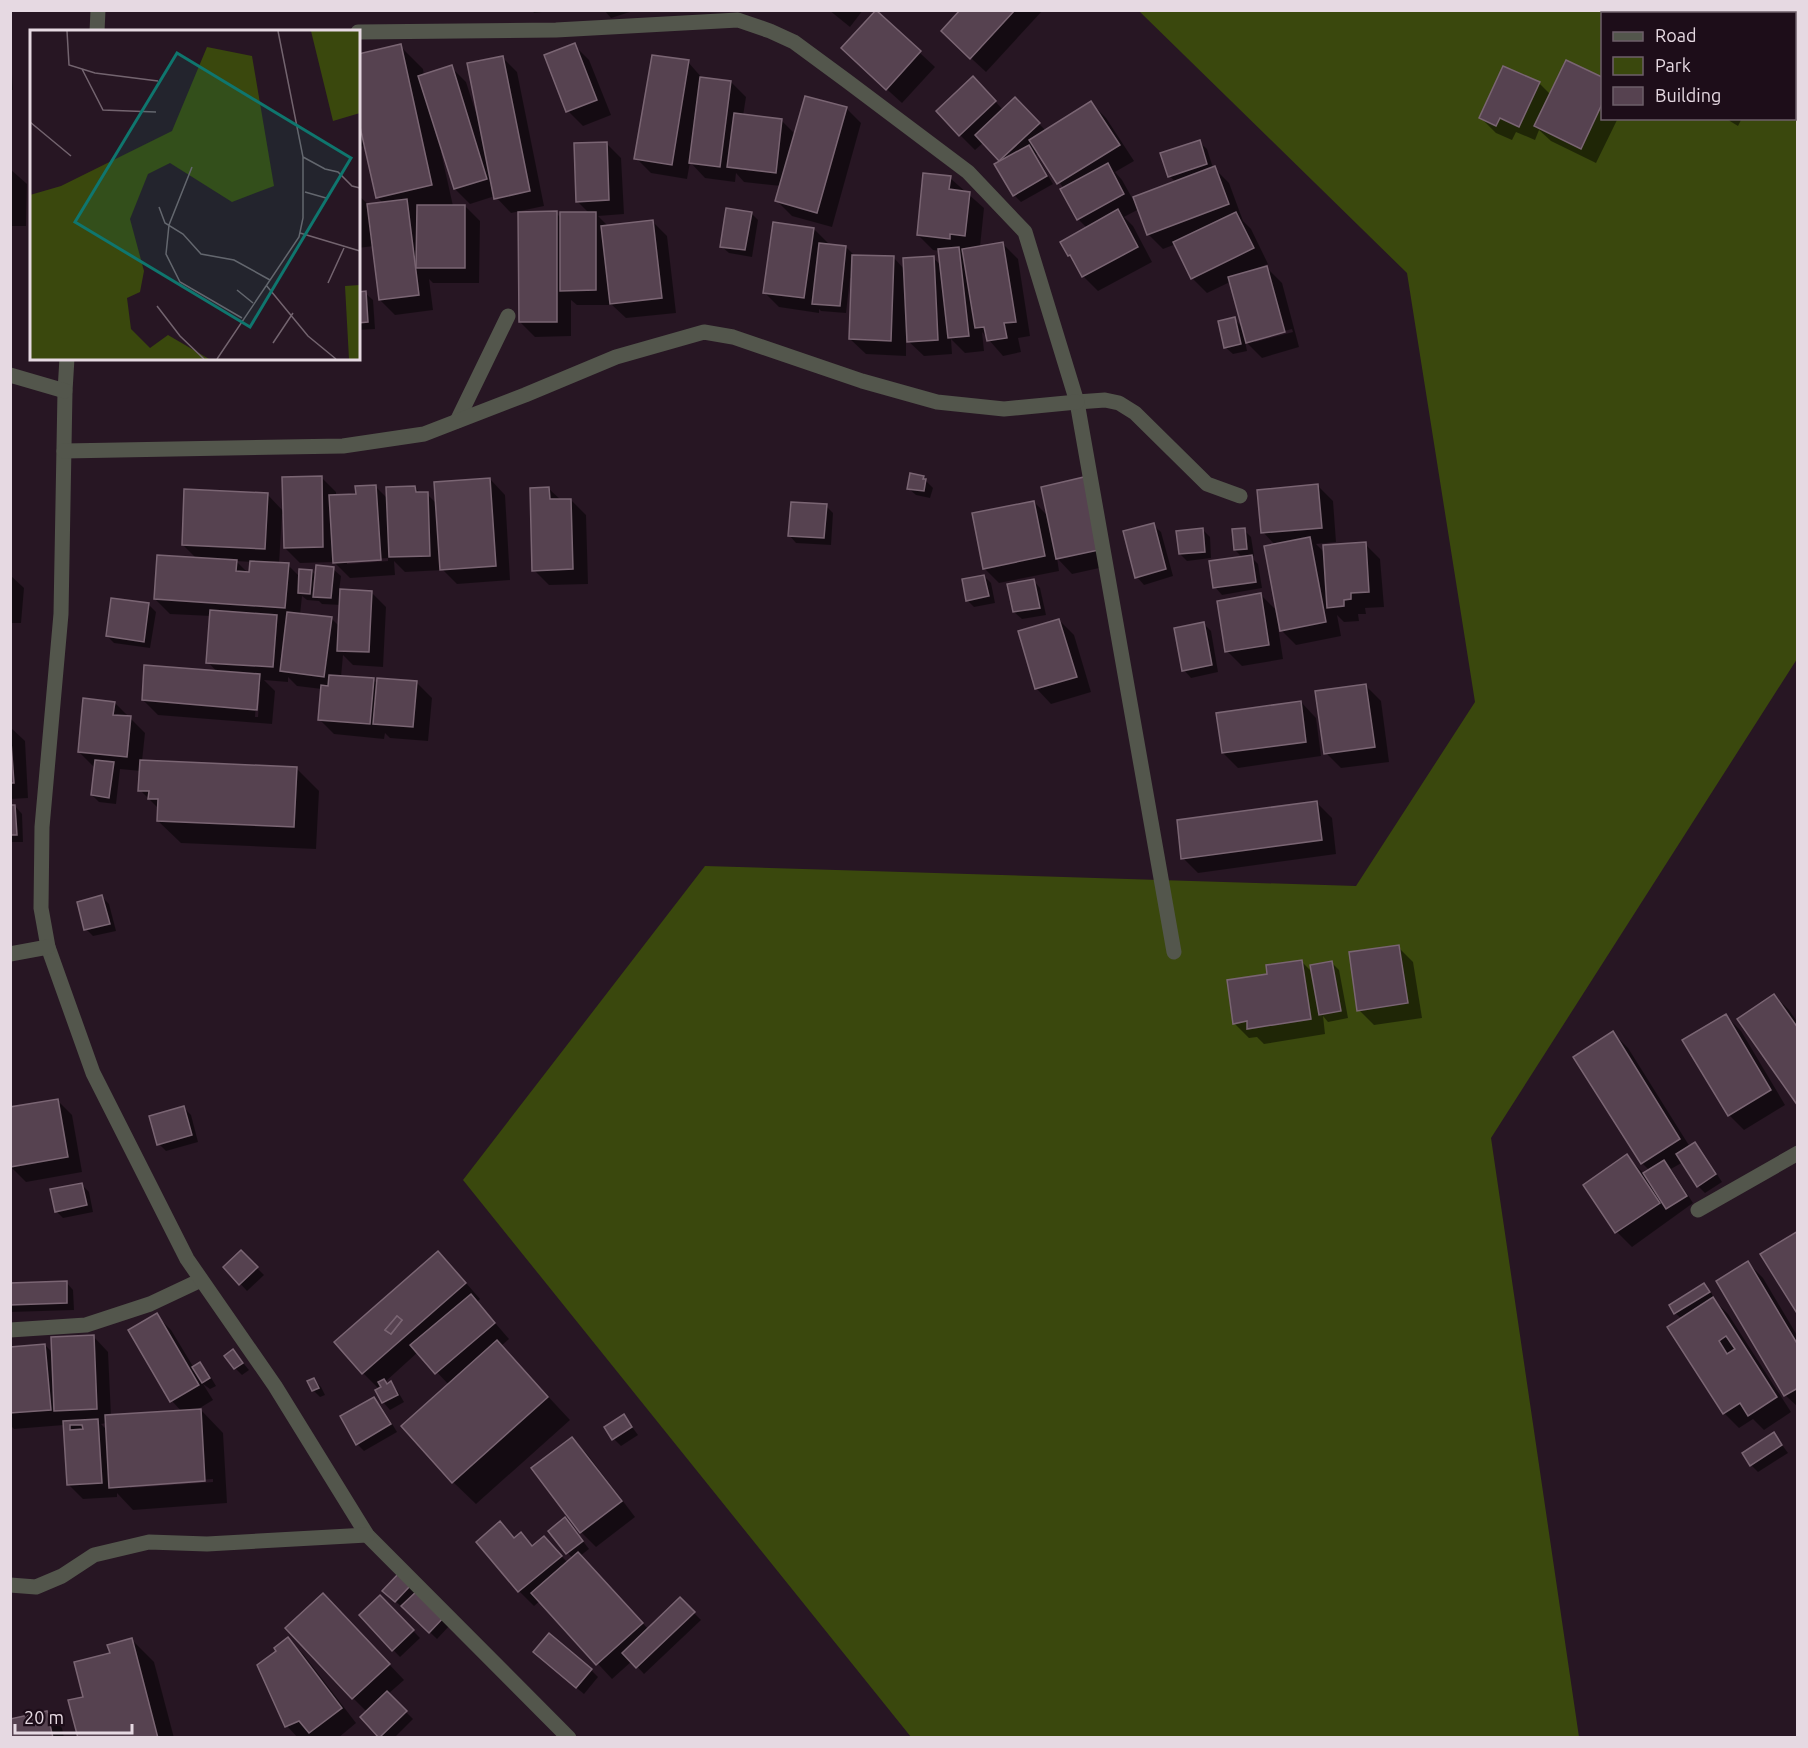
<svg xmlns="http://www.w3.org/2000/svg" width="1808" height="1748" font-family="Ubuntu,sans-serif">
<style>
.green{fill:#3a480d;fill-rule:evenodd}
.shadow{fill:#0007;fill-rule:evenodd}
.building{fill:#564250;stroke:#7a6573;stroke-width:1.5;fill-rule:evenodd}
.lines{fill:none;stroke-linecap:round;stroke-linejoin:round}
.lane{stroke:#53564c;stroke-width:15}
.street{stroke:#53564c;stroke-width:15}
.inset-road{fill:none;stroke:#73646f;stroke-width:1.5}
.view{fill:#0f766e;fill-opacity:0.15;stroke:#0f766e;stroke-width:3}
.inset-edge{fill:none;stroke:#e6d9e2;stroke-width:3}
</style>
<rect width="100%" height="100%" fill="#271623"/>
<path class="green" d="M 1139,11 L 1797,11 L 1797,659 L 1491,1138 L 1579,1737 L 911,1737 L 463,1180 L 705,866 L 1356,886 L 1475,702 L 1407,273 ZM 1602,14 L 1794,14 L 1794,118 L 1602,118 Z"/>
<g class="shadow">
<polygon points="532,10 558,10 534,13"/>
<polygon points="604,10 636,10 611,18"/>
<polygon points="829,10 863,10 850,27"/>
<polygon points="962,10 1043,10 986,72 958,46"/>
<polygon points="876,12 935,67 902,103 858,63"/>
<polygon points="574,45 589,60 611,115 583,126 568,111"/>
<polygon points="10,46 13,90 10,90"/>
<polygon points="400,46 423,69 424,75 451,67 466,82 477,116 479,116 502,57 517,72 544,206 511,213 495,196 470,204 455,189 443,152 441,152 453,206 465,206 480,221 479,283 433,283 429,279 433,310 395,315 380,300 374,246 358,248 358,195 369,205 383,203 377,197 366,146 358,147 358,55"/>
<polygon points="688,62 703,79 731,82 746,97 743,116 782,121 796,135 846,108 861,123 832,227 792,216 777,201 781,186 744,182 736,173 735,182 705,178 690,162 687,179 651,173 636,158"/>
<polygon points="1567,62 1602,79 1602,118 1618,118 1596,163 1551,141 1539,130 1535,140 1516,132 1512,140 1496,133 1481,118 1539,83 1551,95"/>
<path d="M 988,93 L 1003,110 L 1015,99 L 1046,131 L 1091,103 L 1106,118 L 1134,161 L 1115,172 L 1122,180 L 1136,205 L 1176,182 L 1169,176 L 1199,142 L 1207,149 L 1213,168 L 1214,168 L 1229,183 L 1243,221 L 1251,229 L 1268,264 L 1258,268 L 1258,270 L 1267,268 L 1282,283 L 1299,347 L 1262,358 L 1245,341 L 1247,351 L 1233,354 L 1225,347 L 1234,319 L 1243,328 L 1230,282 L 1207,293 L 1192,278 L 1176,244 L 1163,249 L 1148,234 L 1139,209 L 1124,217 L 1133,226 L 1152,262 L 1098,291 L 1083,276 L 1062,242 L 1087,228 L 1078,219 L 1064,189 L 1039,152 L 1036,155 L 1053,184 L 1021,202 L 1014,195 L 1002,161 L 984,142 L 975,150 L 960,135 ZM 1292,329 L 1293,332 L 1255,342 L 1255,339 Z"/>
<polygon points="1725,118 1742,118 1738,126"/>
<polygon points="606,143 621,158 624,214 598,216 609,227 652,221 667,236 676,313 626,318 612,305 577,305 571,300 571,336 535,337 520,322 556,213 561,218 589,213 577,201"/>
<polygon points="10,169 27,184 26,226 10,226"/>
<polygon points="950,178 984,208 980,247 1003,244 1018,259 1030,336 1018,338 1021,352 1003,356 982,332 984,351 965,353 951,339 952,354 924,356 906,339 906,356 866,354 850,339 853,279 850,278 846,313 821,311 819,309 819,313 779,307 764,292 814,229 829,244 846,247 853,254 853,257 894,258 905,270 933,258 942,266 940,251 933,250 918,235"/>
<polygon points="751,213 758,220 752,257 729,253 721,246"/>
<polygon points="365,293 373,300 375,329 358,330 358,294"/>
<path d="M 321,477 L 336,492 L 336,496 L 357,495 L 376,487 L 388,499 L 415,487 L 421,494 L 427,494 L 437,504 L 490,479 L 505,495 L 510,580 L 457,584 L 443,570 L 405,572 L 394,561 L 395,575 L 350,578 L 334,562 L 300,563 L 285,548 L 284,514 L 282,514 L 279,564 L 288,565 L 300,577 L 312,571 L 316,576 L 333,569 L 341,576 L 339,591 L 371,592 L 386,607 L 383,667 L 353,665 L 343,655 L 341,677 L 373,680 L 378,684 L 417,683 L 432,698 L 428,741 L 390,738 L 385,733 L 384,739 L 334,734 L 319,719 L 322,689 L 297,686 L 288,677 L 288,682 L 264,680 L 275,691 L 272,724 L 158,715 L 143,700 L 218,673 L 208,662 L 211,616 L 170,614 L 155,599 L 197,559 L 183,545 L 267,494 L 284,512 ZM 388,558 L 388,561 L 347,564 L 347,561 ZM 236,561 L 252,562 L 251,574 L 248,573 ZM 302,596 L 307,600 L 319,601 L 322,604 L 341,605 L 340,627 L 331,618 L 300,615 ZM 257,688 L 260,688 L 258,717 L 255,717 Z"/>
<polygon points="923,478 933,488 930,498 916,495 908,488"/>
<polygon points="1318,486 1333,501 1336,542 1316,544 1325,553 1365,544 1380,559 1384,607 1365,608 1366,614 1358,614 1359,621 1344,622 1337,615 1341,636 1296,645 1278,627 1283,659 1242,666 1227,651 1261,595 1278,612 1275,545 1263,532"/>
<polygon points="1043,488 1113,565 1072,574 1057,558 1059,571 999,583 984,568 1034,502 1049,517"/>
<polygon points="549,489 561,500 571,500 586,515 588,584 549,585 534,570"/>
<polygon points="826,506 833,513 831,545 796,543 789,535"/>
<polygon points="1153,525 1161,532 1173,576 1144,585 1137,577"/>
<polygon points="1203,530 1210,537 1211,558 1187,561 1180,554"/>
<polygon points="1244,530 1251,537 1254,556 1250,556 1258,564 1262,588 1222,595 1215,587 1243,558 1235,550"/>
<polygon points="10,575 24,588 21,623 10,623"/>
<polygon points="984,576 991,583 995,603 974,607 967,600"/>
<polygon points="1033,580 1040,588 1046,615 1022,619 1014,612"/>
<polygon points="149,605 156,612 150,648 114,643 107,636"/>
<polygon points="1059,620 1074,635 1091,692 1051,704 1036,688"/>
<polygon points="1203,623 1211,631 1218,672 1191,678 1184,670"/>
<polygon points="1366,686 1381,701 1389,762 1341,768 1326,753"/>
<polygon points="1301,702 1316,718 1321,756 1238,768 1223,753"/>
<polygon points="115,703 145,733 142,761 296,768 319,791 316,849 181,843 158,821 159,809 140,790 141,771 120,769 116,804 99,802 92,795 94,767 79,752"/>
<polygon points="10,727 25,741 28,798 10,799"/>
<polygon points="1317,803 1332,818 1336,854 1198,873 1183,858"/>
<polygon points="15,806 22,814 23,842 10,842 10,807"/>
<polygon points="102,897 109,904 116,931 93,936 86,929"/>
<polygon points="1398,947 1413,962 1422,1018 1374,1025 1359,1010"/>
<polygon points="1301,961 1313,973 1332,963 1339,970 1348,1018 1328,1022 1323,1016 1325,1034 1264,1044 1257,1037 1249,1038 1234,1023 1269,975"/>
<polygon points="1774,995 1789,1010 1798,1023 1798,1103"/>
<polygon points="1726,1016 1741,1031 1785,1105 1744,1130 1729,1115"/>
<polygon points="1613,1033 1628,1048 1690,1147 1695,1144 1702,1151 1722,1182 1705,1193 1698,1186 1683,1162 1671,1169 1693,1203 1632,1247 1617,1232 1585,1185 1627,1156 1644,1174 1650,1171 1642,1163 1575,1057"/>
<polygon points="57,1100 72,1115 82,1172 26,1182 11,1167"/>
<polygon points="184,1108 191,1115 198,1142 166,1151 159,1144"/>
<polygon points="82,1185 89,1192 93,1212 63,1218 56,1211"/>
<polygon points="241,1252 264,1275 247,1291 225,1267"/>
<polygon points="1748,1263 1763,1278 1798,1337 1798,1407 1785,1395"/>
<polygon points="453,1268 480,1299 477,1302 509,1339 501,1346 570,1420 476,1504 453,1482 449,1385 418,1352 385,1382 388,1385 390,1383 397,1390 404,1402 390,1410 383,1402 383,1388 381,1385 378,1388 363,1373"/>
<polygon points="66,1282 73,1290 74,1310 10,1312 10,1284"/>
<polygon points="1704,1285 1711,1292 1715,1301 1728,1314 1791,1412 1764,1430 1753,1419 1739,1428 1724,1413 1682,1319 1675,1313"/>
<path d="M 156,1315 L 171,1330 L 194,1368 L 200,1364 L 207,1371 L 216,1386 L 210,1389 L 203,1384 L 213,1400 L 195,1411 L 201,1410 L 223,1433 L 227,1503 L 133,1510 L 117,1493 L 117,1497 L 83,1499 L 68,1484 L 64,1425 L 14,1429 L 10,1425 L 10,1349 L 45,1345 L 53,1353 L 93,1336 L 108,1352 L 111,1416 L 182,1412 L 172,1401 ZM 107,1423 L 107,1430 L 101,1424 ZM 213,1479 L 213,1482 L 130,1488 L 130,1485 Z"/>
<polygon points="233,1351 249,1370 242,1375 235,1368"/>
<polygon points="314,1380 321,1387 325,1395 320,1397 313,1390"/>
<polygon points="374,1399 381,1406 397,1432 364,1451 357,1444"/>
<polygon points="624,1416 638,1435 621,1446 614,1439"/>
<polygon points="1774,1434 1788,1453 1758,1472 1751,1465"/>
<polygon points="572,1439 587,1454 635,1517 596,1547 581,1532 533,1468"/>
<polygon points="500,1523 516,1539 521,1534 533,1547 544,1538 568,1563 573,1559 550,1531 572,1527 589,1549 580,1556 648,1629 680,1599 701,1620 644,1674 632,1661 612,1679 540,1601 534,1606 519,1591 478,1542"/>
<polygon points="399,1575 451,1624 437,1639 404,1607 403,1608 384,1591"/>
<polygon points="380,1597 420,1638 400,1657 361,1616"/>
<polygon points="338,1610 404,1680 388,1694 413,1719 394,1738 381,1738 362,1717 367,1712 353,1698"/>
<polygon points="288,1639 303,1654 356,1723 338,1738 316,1738 314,1736 298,1738 287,1726 278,1651"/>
<polygon points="132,1640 154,1662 174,1738 79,1738 85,1698 112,1654"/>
<polygon points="542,1659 591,1670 598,1677 584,1694"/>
<polygon points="47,1713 62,1728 64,1738 10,1738"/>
</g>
<g class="building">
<polygon points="876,10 921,51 886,90 841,48"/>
<polygon points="960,10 1015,10 970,59 941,31"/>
<polygon points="575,43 597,100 566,112 544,55"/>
<polygon points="401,44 432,185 376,198 358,118 358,54"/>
<polygon points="652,55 689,60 672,165 634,159"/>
<polygon points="503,56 530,191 494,199 467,63"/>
<polygon points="1566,60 1602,77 1602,104 1581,149 1534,126"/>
<polygon points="452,65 487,179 454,189 418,76"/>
<polygon points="1503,66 1540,82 1519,127 1500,118 1496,126 1479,118"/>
<polygon points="973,76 996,101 959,136 936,111"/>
<polygon points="700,77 731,81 720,167 689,163"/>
<polygon points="805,96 847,107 817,213 775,201"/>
<polygon points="1015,97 1040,123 999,161 975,135"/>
<polygon points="1091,101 1120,145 1057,184 1029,140"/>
<polygon points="734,113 782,119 776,173 727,167"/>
<polygon points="1200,140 1207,164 1168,177 1160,153"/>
<polygon points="607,142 609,200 576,202 574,143"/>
<polygon points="1029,145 1047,176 1013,196 994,164"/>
<polygon points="1108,163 1124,194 1077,220 1060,189"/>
<polygon points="1215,166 1229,204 1147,235 1133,197"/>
<polygon points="923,173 951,176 949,189 970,192 965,236 950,234 950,239 917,235"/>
<polygon points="407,199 419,295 379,300 367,204"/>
<polygon points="417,205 465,205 465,268 416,268"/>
<polygon points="726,208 752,212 745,250 720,247"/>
<polygon points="1118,209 1138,247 1082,277 1070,255 1068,256 1060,242"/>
<polygon points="557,211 557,322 519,322 518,212"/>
<polygon points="560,212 596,212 596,290 560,291"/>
<polygon points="1236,212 1254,248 1191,279 1173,242"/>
<polygon points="653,220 662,298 610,304 601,226"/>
<polygon points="773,222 814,228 804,298 763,293"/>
<polygon points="1003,242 1016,322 1004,323 1007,338 987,341 984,327 975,328 962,249"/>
<polygon points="819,243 846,246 840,306 812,304"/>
<polygon points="959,247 969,336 948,338 938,249"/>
<polygon points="852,255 894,256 891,341 849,339"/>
<polygon points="934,256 938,340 907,342 903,258"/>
<polygon points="1267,266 1285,332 1246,343 1228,277"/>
<polygon points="366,291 368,322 358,323 358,292"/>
<polygon points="1235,317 1241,344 1224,348 1218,321"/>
<polygon points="910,473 924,476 923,479 926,479 924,491 907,489"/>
<polygon points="322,476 323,547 284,548 282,477"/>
<polygon points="1084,477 1099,550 1056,559 1041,487"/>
<polygon points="490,478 496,566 440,570 434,482"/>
<polygon points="1318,484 1322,528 1261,533 1257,490"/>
<polygon points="376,485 381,560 333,563 329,495 356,494 355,486"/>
<polygon points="415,486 416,492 428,492 430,556 389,557 386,487"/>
<polygon points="549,487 550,499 571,499 573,569 532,571 530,488"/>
<polygon points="184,489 268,493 265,549 182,545"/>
<polygon points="1034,501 1045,556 983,569 972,513"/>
<polygon points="791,502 827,504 824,538 788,536"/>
<polygon points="1154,523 1166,569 1135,578 1123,531"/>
<polygon points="1203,528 1205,552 1179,554 1176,531"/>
<polygon points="1245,528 1247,549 1234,550 1232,529"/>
<polygon points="1310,537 1326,622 1280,631 1264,546"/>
<polygon points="1366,542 1369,592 1351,593 1351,599 1344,600 1344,606 1327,608 1323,545"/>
<polygon points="157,555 237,560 236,571 249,572 250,561 289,563 285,608 154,599"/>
<polygon points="1252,555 1256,582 1213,588 1209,561"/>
<polygon points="316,565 334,567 331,598 313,597"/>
<polygon points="299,569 312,570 310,594 298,593"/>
<polygon points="984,575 989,596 966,601 962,579"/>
<polygon points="1034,579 1040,608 1013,612 1007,584"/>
<polygon points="340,589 372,591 369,652 337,651"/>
<polygon points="1261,593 1269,645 1225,652 1217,601"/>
<polygon points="111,598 149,603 144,642 106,636"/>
<polygon points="210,610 277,615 273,667 206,663"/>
<polygon points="287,612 332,617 324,677 280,671"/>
<polygon points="1059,619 1077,677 1035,689 1018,631"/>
<polygon points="1204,622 1212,665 1182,671 1174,628"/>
<polygon points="144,665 260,674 257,710 142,700"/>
<polygon points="329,675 374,678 370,724 318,720 321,685 328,686"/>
<polygon points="377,678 417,681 413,727 373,724"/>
<polygon points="1366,684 1375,747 1324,754 1315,691"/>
<polygon points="83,698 115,702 113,715 131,716 127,757 78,752"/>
<polygon points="1301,701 1306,742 1222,753 1216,713"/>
<polygon points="10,728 14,783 10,783"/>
<polygon points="95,760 114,762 109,798 91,795"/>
<polygon points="140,760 297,767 294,827 157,821 158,799 148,799 149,791 138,791"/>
<polygon points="1317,801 1322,840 1181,859 1177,820"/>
<polygon points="10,805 15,805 17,835 10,835"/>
<polygon points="102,895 110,924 84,930 77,902"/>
<polygon points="1399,945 1408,1003 1357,1011 1349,952"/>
<polygon points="1302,960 1311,1019 1247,1029 1247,1021 1233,1024 1227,980 1267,974 1266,965"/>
<polygon points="1332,961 1341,1011 1319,1015 1310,965"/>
<polygon points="1774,994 1798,1028 1798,1106 1737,1019"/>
<polygon points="1726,1014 1771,1090 1728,1116 1682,1040"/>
<polygon points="1613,1031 1680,1139 1641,1164 1573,1057"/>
<polygon points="58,1099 68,1157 10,1167 10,1107"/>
<polygon points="184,1106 192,1135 157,1145 149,1116"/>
<polygon points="1695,1142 1716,1174 1697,1187 1676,1154"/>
<polygon points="1627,1154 1660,1203 1615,1233 1583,1185"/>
<polygon points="1664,1160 1687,1196 1666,1209 1643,1173"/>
<polygon points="82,1183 87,1205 55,1212 50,1189"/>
<polygon points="1798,1231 1798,1315 1760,1254"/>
<polygon points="241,1250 258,1267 239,1285 223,1267"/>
<path d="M 438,1251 L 466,1283 L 362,1374 L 334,1342 ZM 397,1316 L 402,1320 L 391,1334 L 385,1330 Z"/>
<polygon points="1748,1261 1798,1345 1798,1388 1784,1396 1716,1281"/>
<polygon points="67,1281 67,1303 10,1305 10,1283"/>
<polygon points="1704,1283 1710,1292 1674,1314 1669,1305"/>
<polygon points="471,1294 495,1323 435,1374 410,1345"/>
<path d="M 1713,1297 L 1777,1397 L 1748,1416 L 1740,1403 L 1723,1414 L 1667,1327 ZM 1726,1336 L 1735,1349 L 1727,1354 L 1719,1341 Z"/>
<polygon points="157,1313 199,1385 170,1402 128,1330"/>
<polygon points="397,1316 402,1320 391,1334 385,1330"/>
<polygon points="94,1335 97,1409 54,1411 51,1337"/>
<polygon points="497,1340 548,1397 452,1483 401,1426"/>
<polygon points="45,1344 51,1410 10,1413 10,1347"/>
<polygon points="233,1349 243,1363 234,1369 224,1356"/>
<polygon points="200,1362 210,1378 202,1383 192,1367"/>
<polygon points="314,1378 319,1388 312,1391 307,1381"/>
<polygon points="384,1379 387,1384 391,1381 398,1395 382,1403 375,1390 381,1387 378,1382"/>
<polygon points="374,1397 391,1424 356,1445 340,1416"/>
<polygon points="201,1409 205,1481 109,1488 105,1415"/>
<polygon points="624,1414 632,1427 612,1440 604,1427"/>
<path d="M 98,1419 L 102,1483 L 67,1485 L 63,1421 ZM 70,1425 L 82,1425 L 83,1429 L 70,1430 Z"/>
<polygon points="1774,1432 1782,1445 1750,1466 1742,1453"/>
<polygon points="572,1437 622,1501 580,1533 531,1468"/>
<polygon points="565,1517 583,1541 566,1554 548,1531"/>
<polygon points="500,1521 514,1538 521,1532 532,1546 544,1536 562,1556 518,1592 476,1542"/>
<polygon points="578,1552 643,1623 596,1665 531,1593"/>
<polygon points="399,1573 411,1585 395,1602 382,1591"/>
<polygon points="418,1590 445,1616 429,1633 401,1606"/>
<polygon points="323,1593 390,1664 352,1699 285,1628"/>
<polygon points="380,1595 414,1630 392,1651 359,1615"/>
<polygon points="680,1597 695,1612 636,1668 622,1653"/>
<polygon points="549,1633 592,1669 576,1688 533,1652"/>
<polygon points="288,1637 342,1708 309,1733 299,1721 285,1727 257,1665 276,1651 274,1648"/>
<polygon points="132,1638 158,1738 78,1738 68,1700 83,1697 74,1662 110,1653 107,1645"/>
<polygon points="387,1691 407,1711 379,1738 360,1717"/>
<polygon points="47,1711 53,1738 10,1738 10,1719"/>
</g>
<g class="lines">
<g class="lane">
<polyline points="1077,402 1105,400 1119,403 1135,413 1207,484 1240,496"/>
<polyline points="457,421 508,316"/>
<polyline points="1698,1210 1798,1153"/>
<polyline points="10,1330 86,1325 150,1304 201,1280"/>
</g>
<g class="street">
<polyline points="97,32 98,10"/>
<polyline points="358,32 556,30 738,20 770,31 794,42 847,81 968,172 1025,232 1077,402 1174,952"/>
<polyline points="67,358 65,391 61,614 42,827 41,908 48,947 93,1073 187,1259 275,1386 367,1535 569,1738"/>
<polyline points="10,375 65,391"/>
<polyline points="64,451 343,446 424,434 525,395 616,357 704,332 733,337 862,381 937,402 1004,409 1077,402"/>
<polyline points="10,954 48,947"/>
<polyline points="10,1585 36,1587 62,1576 94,1555 149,1542 207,1544 367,1535"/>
</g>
</g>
<g transform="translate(30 30)">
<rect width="330" height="330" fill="#271623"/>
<path d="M 281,1 L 330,1 L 330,83 L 303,91 ZM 177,17 L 222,26 L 244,156 L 202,172 L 140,133 L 118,144 L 100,189 L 114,241 L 110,262 L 97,268 L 101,299 L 120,318 L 138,305 L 179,329 L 0,329 L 0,165 L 31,156 L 142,101 ZM 330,255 L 330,329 L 319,329 L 315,256 Z" fill="#3a480d"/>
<path class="inset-road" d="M 37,1 L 39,35 L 65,43 L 128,51M 52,39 L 73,80 L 126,82M 0,92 L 41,126M 273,127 L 295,139 L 308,142 L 322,156 L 330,158M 162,137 L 139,195 L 136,224 L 150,252 L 212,288M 275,162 L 296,168M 129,177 L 135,193 L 153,204 L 171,224 L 204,230 L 240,250M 270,203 L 330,221M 298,253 L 314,218M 236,255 L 278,306 L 306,329M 207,260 L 223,273M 127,276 L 150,306 L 174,329M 243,313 L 263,283M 187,329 L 269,207 L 273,188 L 273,127 L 248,1"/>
<path class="view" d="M 147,23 L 321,128 L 220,297 L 45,192 Z"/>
<rect width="330" height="330" class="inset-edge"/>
</g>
<rect width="1808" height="1748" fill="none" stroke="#e6d9e2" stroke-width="24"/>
<rect x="1601" y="12" width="195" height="108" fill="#1d0d19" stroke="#6d5f69" stroke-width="1.5"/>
<rect x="1613" y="32" width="30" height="9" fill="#53564c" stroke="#6d5f69" stroke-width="1.5"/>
<text x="1655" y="42" font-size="18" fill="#e6d9e2">Road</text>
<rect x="1613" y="57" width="30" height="18" fill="#3a480d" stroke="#6d5f69" stroke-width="1.5"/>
<text x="1655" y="72" font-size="18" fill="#e6d9e2">Park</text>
<rect x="1613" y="87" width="30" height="18" fill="#564250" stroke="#6d5f69" stroke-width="1.5"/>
<text x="1655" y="102" font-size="18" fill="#e6d9e2">Building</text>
<path d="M15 1724v9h117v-9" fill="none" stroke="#e6d9e2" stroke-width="3"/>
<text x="24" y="1724" font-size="18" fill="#e6d9e2" stroke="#1d0d19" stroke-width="4.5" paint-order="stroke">20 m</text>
</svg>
